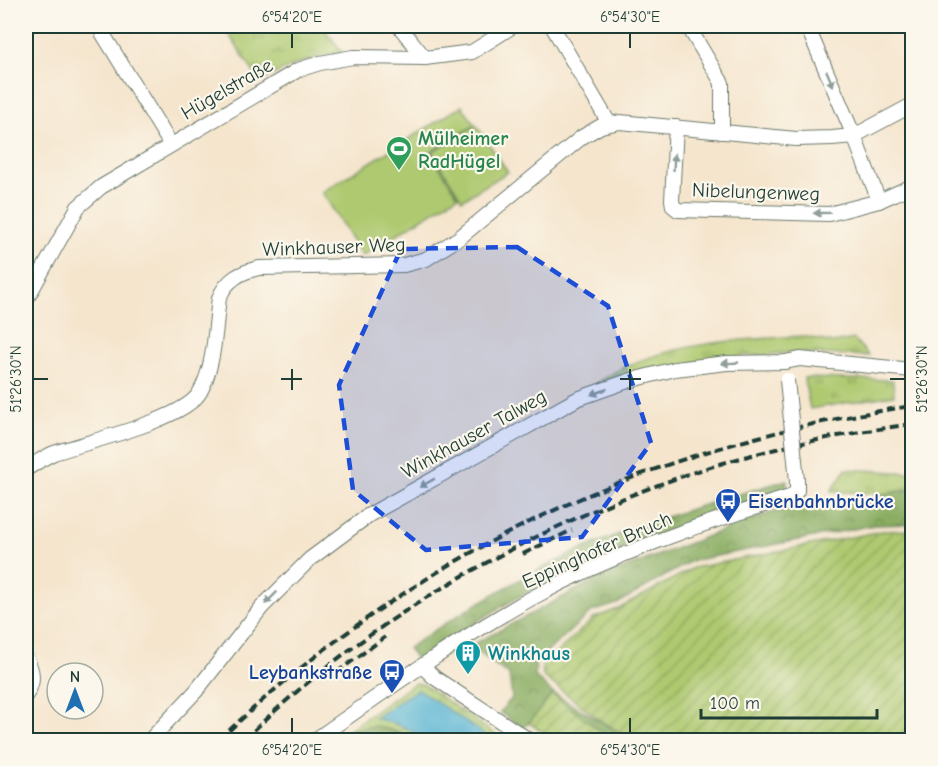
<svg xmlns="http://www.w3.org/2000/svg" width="938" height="766" font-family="'Comic Neue',sans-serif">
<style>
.grass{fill:url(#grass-tufts);stroke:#668352;stroke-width:1.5}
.forest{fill:url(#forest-crowns);stroke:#54754b;stroke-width:1.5}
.garden{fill:url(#garden-furrows);stroke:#668352;stroke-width:1.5}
.pitch{fill:#aec96f;stroke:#668352;stroke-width:1.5}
.water{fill:#53b2d2;stroke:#397883;stroke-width:1.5}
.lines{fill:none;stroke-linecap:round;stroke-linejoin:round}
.street-casing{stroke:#6a786a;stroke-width:16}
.street{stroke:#fff;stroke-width:14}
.rail{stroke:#1f3d34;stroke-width:4;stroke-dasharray:9 4.5;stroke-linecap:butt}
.street-bridge-casing{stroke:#6a786a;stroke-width:16;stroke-linecap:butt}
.street-bridge{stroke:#fff;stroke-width:14}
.oneway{fill:#8f9e9a}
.marked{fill:#1d4ed8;fill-opacity:0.2;stroke:#1d4ed8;stroke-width:4.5;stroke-dasharray:12 8;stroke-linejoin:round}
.ticks{fill:none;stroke:#1f3d34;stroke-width:2}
.labels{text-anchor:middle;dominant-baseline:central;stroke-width:4.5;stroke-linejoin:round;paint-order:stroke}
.street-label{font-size:20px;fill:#1f3d34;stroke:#fbf7ec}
.leisure-label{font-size:20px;font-weight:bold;fill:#27864d;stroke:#fbf7ec;text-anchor:start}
.transit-label{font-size:20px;font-weight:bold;fill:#164399;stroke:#fbf7ec;text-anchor:start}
.culture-label{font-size:20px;font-weight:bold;fill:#0d838f;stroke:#fbf7ec;text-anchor:start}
.neatline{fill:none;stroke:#1f3d34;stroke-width:2}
.ticks-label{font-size:15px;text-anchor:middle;fill:#1f3d34}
</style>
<defs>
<pattern id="grass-tufts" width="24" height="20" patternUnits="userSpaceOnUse" patternTransform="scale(1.5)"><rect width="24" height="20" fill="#aec96f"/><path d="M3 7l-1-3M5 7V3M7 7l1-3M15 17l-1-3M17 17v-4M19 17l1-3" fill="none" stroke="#8da45c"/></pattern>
<pattern id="forest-crowns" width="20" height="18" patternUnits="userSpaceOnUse" patternTransform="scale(1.5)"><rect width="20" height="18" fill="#8aad62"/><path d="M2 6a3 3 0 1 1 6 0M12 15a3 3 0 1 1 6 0" fill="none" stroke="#708e52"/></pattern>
<pattern id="garden-furrows" width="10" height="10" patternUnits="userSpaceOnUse" patternTransform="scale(1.5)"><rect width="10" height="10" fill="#aec96f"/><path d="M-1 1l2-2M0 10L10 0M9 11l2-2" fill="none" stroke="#8da45c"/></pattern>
</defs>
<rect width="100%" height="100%" fill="#fbf7ec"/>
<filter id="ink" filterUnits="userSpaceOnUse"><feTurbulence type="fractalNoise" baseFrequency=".0167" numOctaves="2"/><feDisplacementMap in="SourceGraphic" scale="12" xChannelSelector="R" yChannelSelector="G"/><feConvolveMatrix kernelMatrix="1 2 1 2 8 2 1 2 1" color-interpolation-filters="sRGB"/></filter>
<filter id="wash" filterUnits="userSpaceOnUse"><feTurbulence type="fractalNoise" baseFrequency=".008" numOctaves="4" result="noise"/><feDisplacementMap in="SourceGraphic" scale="24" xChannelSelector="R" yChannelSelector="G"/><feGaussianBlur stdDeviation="1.35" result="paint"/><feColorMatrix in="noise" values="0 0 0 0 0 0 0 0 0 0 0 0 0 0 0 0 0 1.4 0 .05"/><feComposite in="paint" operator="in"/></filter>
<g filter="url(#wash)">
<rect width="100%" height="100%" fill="#f5e5cd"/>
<g class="grass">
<path d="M 226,26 L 322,26 L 342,52 C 312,57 286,67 260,82 L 226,30 L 228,29 Z"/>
<path d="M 803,336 L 833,343 L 854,339 L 869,356 L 791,353 L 715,358 L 582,394 C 595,385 607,376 621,369 C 676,342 743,339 803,336 Z"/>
<polygon points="804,378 893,380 894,395 810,409"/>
<polygon points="846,469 912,473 912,489 884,494 831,491"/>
<path d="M 415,683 L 423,684 L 503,740 L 412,740 C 385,725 377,726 347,731 Z"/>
</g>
<g class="forest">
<path d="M 787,480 L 787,487 L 782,491 C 693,520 605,552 522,595 C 486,615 451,638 416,659 L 408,648 C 469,606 535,568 604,540 C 664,516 725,498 787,480 Z"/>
<polygon points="912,489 912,524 874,525 691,561 617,604 591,612 536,662 535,676 551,692 632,740 612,740 552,694 529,723 522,728 500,712 512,698 509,675 470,646 599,578 763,515 817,501 876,502 884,494"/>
<polygon points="376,726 399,733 412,740 334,740 347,731"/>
</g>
<g class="garden">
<polygon points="912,530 912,740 633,740 604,723 543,676 542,666 594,618 618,609 693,568 882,531"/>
<polygon points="552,694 612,740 555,740 529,723"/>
</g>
<g class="pitch">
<polygon points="462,106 475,125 430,152 458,196 362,256 322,192"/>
<polygon points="476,125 508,172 462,200 432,152"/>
</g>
<polygon class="water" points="418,689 492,740 427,740 402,726 375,718"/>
</g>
<g filter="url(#ink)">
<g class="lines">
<defs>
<g id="street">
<polyline points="98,26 171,145"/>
<polyline points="399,26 425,58"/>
<polyline points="552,26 609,123"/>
<polyline points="688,26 722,83 722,132"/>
<polyline points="807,26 854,136 879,201"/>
<polyline points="676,127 672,200 673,206 678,210 829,214 879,201 912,186"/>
<polyline points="26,300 78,207 101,187 298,70 320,63 353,57 425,58 472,52 513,26"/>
<path d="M 26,469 C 35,464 44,457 54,453 C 86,442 185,420 200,392 C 215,365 215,328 219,298 C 227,279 241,272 259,268 L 404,265 L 426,259 L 459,238 L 582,137 L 601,126 L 620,122 L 796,139 L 832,138 L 854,136 L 912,105"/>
<path d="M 26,657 C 33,671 35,682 26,695"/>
<polyline points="422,666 435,678 529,740"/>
<polyline points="150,740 196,691 262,607 310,559 369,515 577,399 628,381 675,369 727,363 785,362 800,359 912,370"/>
<path d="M 315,740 C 386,690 456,640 532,598 C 613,554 702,523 790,497 L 797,491 L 797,481"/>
</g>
</defs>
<use href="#street" class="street-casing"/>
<use href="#street" class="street"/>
<g class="rail">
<polyline points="523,554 572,530"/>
<polyline points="336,673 385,637"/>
<path d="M 219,740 C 415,553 645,445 912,406"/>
<path d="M 244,740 C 366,620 522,532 683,476 C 757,450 835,435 912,424"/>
</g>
<defs>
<polyline id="street-bridge" points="787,380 797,481"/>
</defs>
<use href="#street-bridge" class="street-bridge-casing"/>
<use href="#street-bridge" class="street-bridge"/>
</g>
<defs><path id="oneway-solid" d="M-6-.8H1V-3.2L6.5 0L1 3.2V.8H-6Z" transform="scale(1.5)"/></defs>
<g class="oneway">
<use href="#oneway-solid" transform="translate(830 79) rotate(67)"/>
<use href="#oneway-solid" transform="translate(674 162) rotate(-87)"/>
<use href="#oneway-solid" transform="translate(822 213) rotate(179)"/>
<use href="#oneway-solid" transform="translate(730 363) rotate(177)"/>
<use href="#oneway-solid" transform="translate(599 392) rotate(160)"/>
<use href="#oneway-solid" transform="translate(427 483) rotate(151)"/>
<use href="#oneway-solid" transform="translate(271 598) rotate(135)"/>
</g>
</g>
<path class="marked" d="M 517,247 L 608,306 L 651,443 L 582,537 L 426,550 L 353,490 L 339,385 L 401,249 Z"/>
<path class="ticks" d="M 292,33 L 292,48M 630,33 L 630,48M 292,369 L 292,390M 630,369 L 630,390M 33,379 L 48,379M 281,379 L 302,379M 620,379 L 641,379M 890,379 L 905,379M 292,718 L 292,733M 630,718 L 630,733"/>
<defs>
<symbol id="stadium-pin" viewBox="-11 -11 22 30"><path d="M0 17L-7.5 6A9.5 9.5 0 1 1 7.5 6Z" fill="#2e9e5b" stroke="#fbf7ec"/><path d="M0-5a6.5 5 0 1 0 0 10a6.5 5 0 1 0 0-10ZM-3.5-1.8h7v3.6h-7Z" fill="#fff"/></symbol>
<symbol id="bus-pin" viewBox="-11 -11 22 30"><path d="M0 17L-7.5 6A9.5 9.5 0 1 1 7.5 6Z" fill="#1a4fb4" stroke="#fbf7ec"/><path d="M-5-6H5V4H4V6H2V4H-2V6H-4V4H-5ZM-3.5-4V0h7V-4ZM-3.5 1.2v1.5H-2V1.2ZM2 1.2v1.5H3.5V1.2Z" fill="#fff"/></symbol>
<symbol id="building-pin" viewBox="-11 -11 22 30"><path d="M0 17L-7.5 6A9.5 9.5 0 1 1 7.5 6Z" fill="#0f9aa8" stroke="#fbf7ec"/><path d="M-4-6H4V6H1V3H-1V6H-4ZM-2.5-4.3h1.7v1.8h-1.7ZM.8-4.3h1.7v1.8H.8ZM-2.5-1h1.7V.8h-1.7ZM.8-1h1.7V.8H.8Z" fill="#fff"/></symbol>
</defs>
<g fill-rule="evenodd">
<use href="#stadium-pin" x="384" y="134" width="30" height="40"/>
<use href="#bus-pin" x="713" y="486" width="30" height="40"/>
<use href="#building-pin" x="453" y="638" width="30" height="40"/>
<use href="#bus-pin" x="377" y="657" width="30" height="40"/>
</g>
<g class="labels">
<g class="street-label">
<text transform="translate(227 89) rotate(-30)">Hügelstraße</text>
<text transform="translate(756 192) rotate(2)">Nibelungenweg</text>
<text transform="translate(334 247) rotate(-2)">Winkhauser Weg</text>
<text transform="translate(474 434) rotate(-29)">Winkhauser Talweg</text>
<text transform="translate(597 550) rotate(-24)">Eppinghofer Bruch</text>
</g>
<g class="leisure-label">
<text x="418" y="138">Mülheimer<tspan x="418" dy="23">RadHügel</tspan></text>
</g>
<g class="transit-label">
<text x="748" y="501">Eisenbahnbrücke</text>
<text x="372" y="672" text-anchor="end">Leybankstraße</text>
</g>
<g class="culture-label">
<text x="488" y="653">Winkhaus</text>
</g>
</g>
<rect width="938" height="766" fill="none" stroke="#fbf7ec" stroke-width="66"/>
<g transform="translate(75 691)"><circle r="28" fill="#fbf7ec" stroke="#a3ada2" stroke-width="1.5"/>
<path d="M0-4.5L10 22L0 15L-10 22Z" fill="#1f6fb2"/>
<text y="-9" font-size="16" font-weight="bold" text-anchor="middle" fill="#1f3d34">N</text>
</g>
<path d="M701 709v9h176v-9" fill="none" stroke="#1f3d34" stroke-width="3"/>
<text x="710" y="709" font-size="18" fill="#1f3d34" stroke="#fbf7ec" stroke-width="4.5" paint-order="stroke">100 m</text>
<rect x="33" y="33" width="872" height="700" class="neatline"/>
<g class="ticks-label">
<text x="292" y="22">6°54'20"E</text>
<text x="630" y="22">6°54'30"E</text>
<text transform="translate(16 379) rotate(-90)" y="5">51°26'30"N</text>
<text transform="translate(922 379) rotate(-90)" y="5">51°26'30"N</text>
<text x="292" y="755">6°54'20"E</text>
<text x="630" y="755">6°54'30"E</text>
</g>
</svg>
